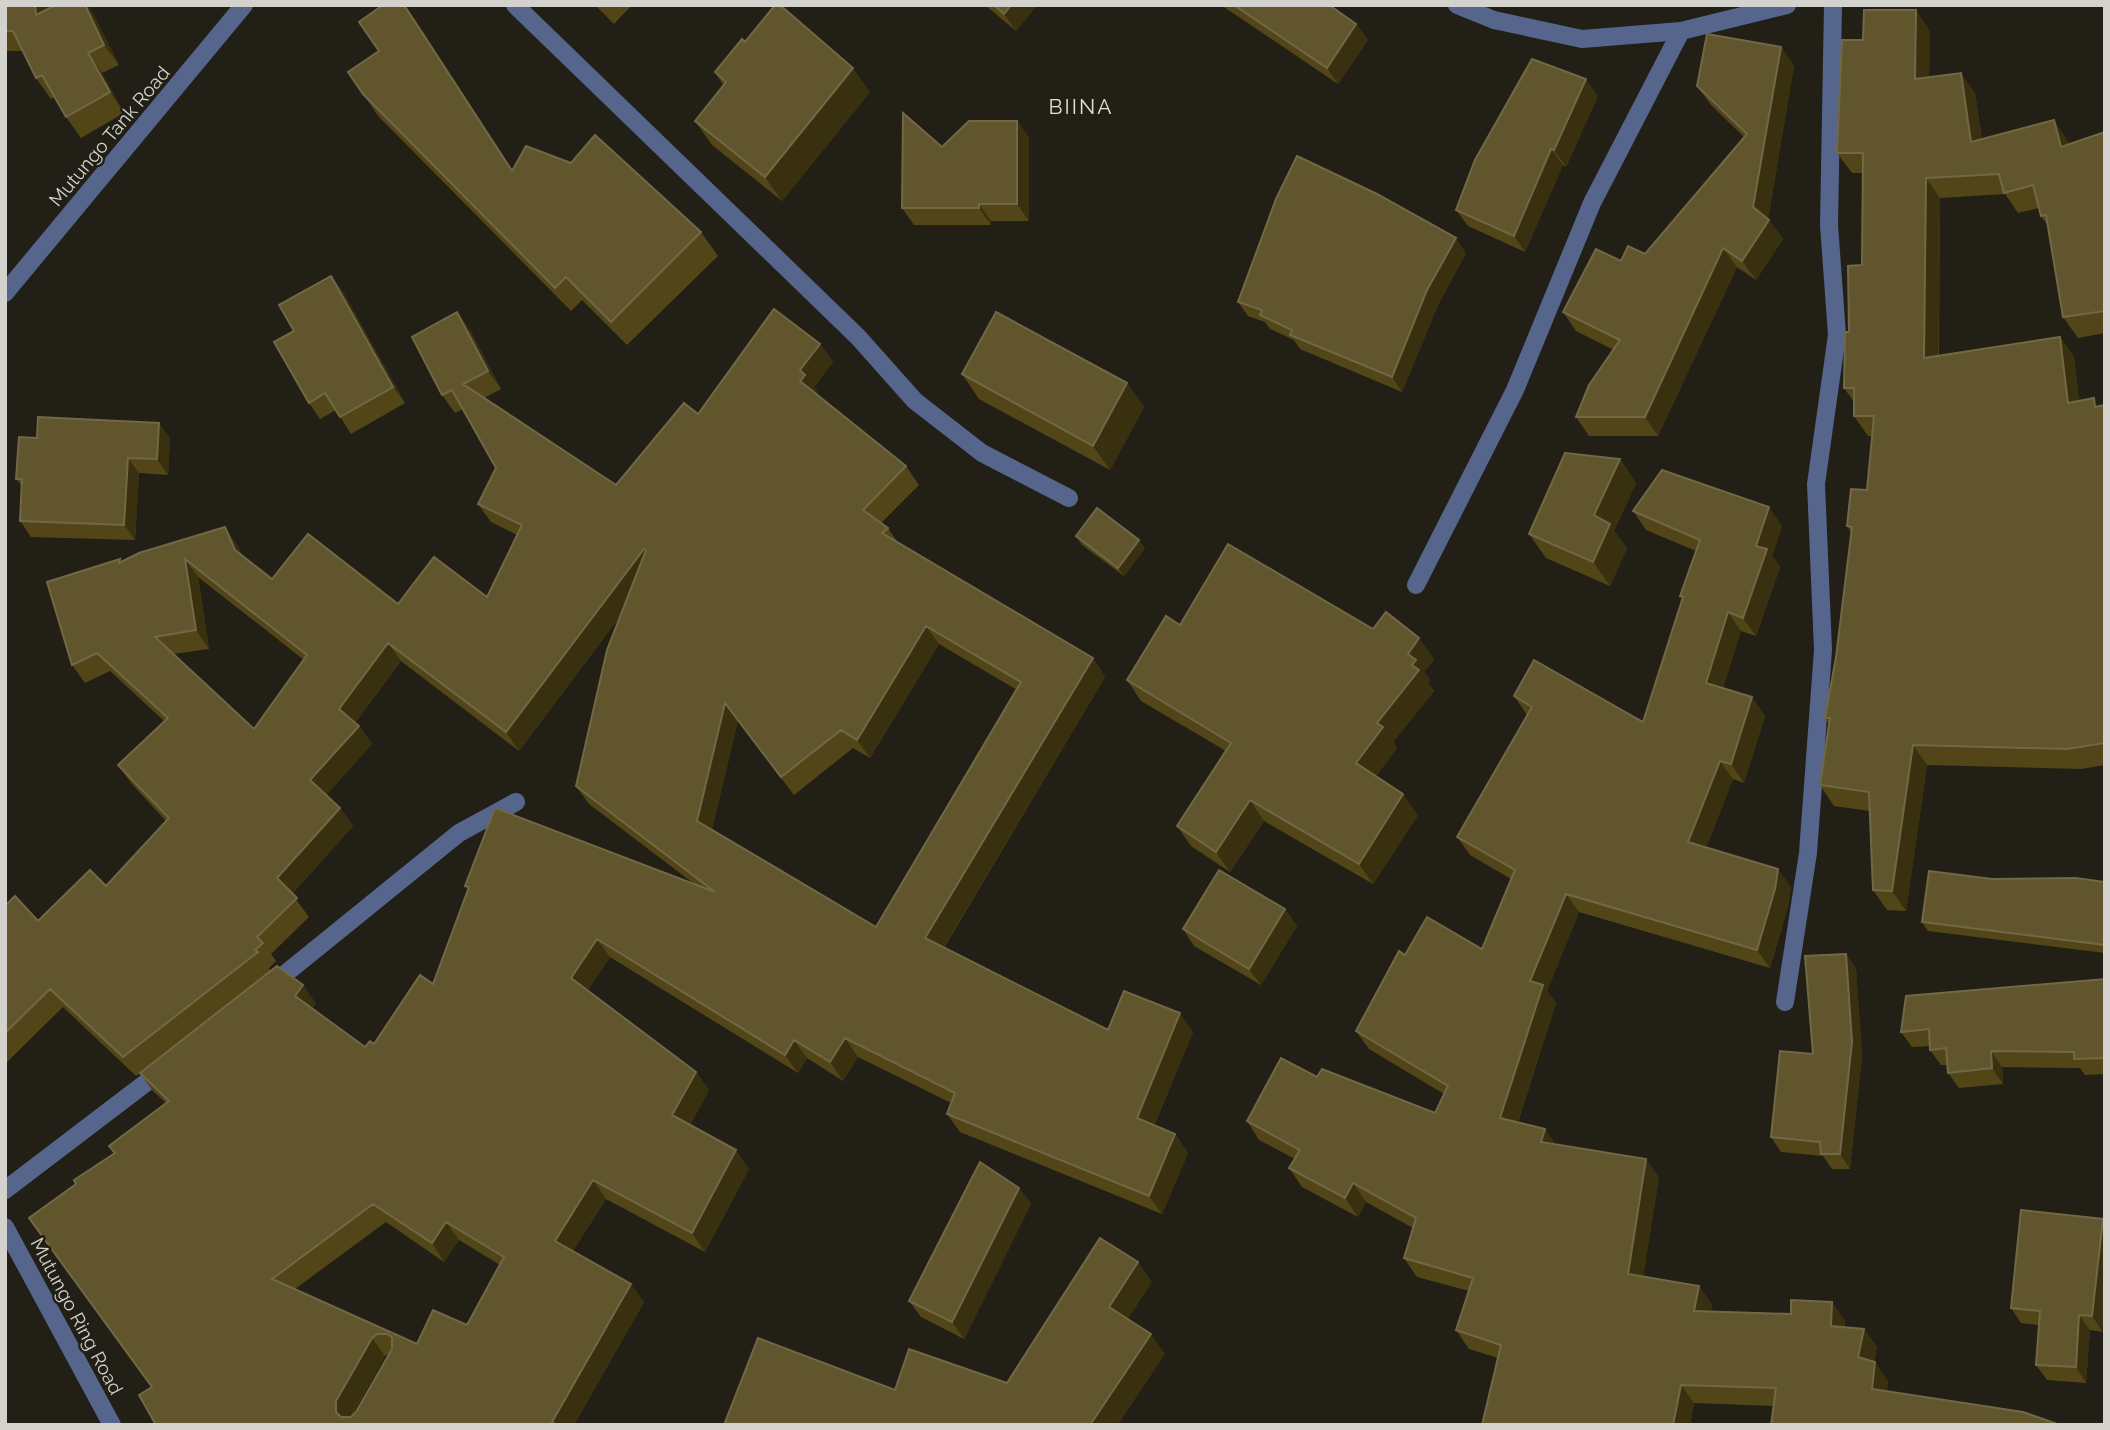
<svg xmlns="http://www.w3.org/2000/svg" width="2110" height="1430" font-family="Raleway,sans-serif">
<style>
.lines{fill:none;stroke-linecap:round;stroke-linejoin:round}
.minor{stroke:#56658b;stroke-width:18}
.wall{fill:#524619;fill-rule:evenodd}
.shaded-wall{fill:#38300f}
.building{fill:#60552c;stroke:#726845;stroke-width:2;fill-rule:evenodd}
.labels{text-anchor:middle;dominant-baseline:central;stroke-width:5;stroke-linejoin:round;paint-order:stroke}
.street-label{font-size:19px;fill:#d4d2cd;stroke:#211f16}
.neighbourhood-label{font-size:21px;letter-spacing:2px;fill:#e1ded3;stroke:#211f16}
</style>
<rect width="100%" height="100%" fill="#211f16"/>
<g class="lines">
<g class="minor">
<polyline points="515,5 858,337 915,401 982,453 1069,498"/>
<polyline points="1457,5 1494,20 1582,39 1681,31 1787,5"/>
<polyline points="5,293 244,5"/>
<polyline points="1416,585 1515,390 1592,203 1681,31"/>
<polyline points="269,987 459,833 516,802"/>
<polyline points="1785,1002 1808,853 1823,650 1816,484 1837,335 1829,225 1833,5"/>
<polyline points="5,1190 164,1069"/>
<polyline points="5,1227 112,1425"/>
</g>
</g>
<g class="wall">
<polygon points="5,5 49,5 49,9 87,5 93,14 119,65 102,73 124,113 81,138 66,117 55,97 51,99 36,78 23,51 5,51"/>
<polygon points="595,5 632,5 614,24"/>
<polygon points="985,5 1037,5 1016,31"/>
<polygon points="1221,5 1329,5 1356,24 1368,40 1338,84"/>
<polygon points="414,18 513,171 701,232 718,256 627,345 582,300 571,311 379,117 348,72 379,51"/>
<polygon points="1930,31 1929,77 1975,93 1982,140 2068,141 2069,144 2105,132 2105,333 2078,338 2063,317 2048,226 2041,216 2039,208 2018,213 2005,194 1940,198 1939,356 2060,337 2074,357 2079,401 2099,406 2105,405 2105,765 2081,769 1927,765 1906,911 1887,910 1873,890 1870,811 1834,806 1820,785 1829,724 1825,718 1836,657 1851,532 1847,526 1867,490 1872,436 1868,436 1854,416 1854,402 1844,388 1849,332 1862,265 1863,173 1852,173 1837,153 1863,40"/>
<polygon points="745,42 870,92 782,201 712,145 695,121 723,85 715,72"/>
<polygon points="1781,47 1794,66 1768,219 1783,239 1756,280 1737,267 1658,436 1589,436 1576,417 1614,350 1576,331 1563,312 1621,261 1645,254 1744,137 1711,105 1697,86"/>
<polygon points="1598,96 1566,167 1563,165 1525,252 1468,226 1456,210"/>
<polygon points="1017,121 1029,138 1029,221 991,221 991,225 914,225 902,208 942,147"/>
<polygon points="1466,253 1438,305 1402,392 1300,349 1294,340 1270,329 1265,322 1248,316 1238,302"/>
<polygon points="331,276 343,292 405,403 351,434 336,410 320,419 309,403 294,331"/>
<path d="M 470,330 L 501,389 L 484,398 L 616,485 L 698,414 L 820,344 L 833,362 L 814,387 L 818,393 L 817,394 L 906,466 L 919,485 L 881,523 L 888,528 L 898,543 L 1093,658 L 1105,677 L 944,948 L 1108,1030 L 1193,1032 L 1154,1126 L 1175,1134 L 1188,1153 L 1162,1214 L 960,1132 L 947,1114 L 951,1103 L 858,1057 L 843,1081 L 807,1058 L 798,1073 L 610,957 L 588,990 L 696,1072 L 709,1090 L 690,1125 L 749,1169 L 705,1252 L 606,1199 L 573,1251 L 644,1302 L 574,1425 L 156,1425 L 152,1387 L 76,1184 L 114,1154 L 166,1103 L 153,1091 L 140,1073 L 316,1003 L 312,1009 L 365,1047 L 374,1044 L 433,984 L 468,890 L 465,886 L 693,883 L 589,804 L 576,786 L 621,615 L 519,751 L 401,661 L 355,723 L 359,726 L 372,744 L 326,795 L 340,808 L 353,826 L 292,894 L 309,917 L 271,954 L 276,961 L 269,968 L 271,971 L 136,1076 L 63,1007 L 5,1064 L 5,906 L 38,921 L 106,886 L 166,821 L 131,783 L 118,765 L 164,721 L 110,671 L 85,683 L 72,665 L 122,562 L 238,546 L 242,555 L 272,579 L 398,604 L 487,597 L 517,535 L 491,522 L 478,504 L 496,468 L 463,409 L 455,413 L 442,395 ZM 198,577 L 304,660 L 254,729 L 173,654 L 209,649 ZM 939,644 L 1017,690 L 876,927 L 712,829 L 738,721 L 794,795 L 853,748 L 870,758 ZM 386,1222 L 444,1262 L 459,1240 L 500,1265 L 467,1325 L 417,1344 L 295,1289 ZM 391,1352 L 356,1412 L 351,1417 L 385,1356 Z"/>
<polygon points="962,374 1127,383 1144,407 1110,470 979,399"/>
<polygon points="170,438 168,475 139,473 135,540 31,537 20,521 22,486 16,479"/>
<polygon points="1620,459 1636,483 1614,531 1627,548 1610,586 1546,558 1529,534"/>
<polygon points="1633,511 1782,526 1772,556 1780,567 1756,636 1741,631 1723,688 1752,697 1765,716 1744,783 1733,779 1706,848 1791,887 1788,907 1770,968 1579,912 1547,991 1556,1003 1518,1122 1545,1129 1555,1144 1659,1177 1643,1276 1699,1286 1712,1305 1711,1311 1791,1314 1832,1302 1845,1321 1845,1327 1864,1329 1877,1347 1874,1362 1888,1381 1887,1391 1774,1406 1694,1403 1690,1425 1482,1425 1498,1358 1469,1349 1456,1330 1469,1291 1417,1277 1404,1258 1413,1228 1366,1202 1358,1217 1302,1187 1289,1168 1295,1159 1259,1140 1247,1121 1317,1077 1435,1113 1444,1094 1369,1049 1356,1031 1405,955 1482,949 1511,879 1470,855 1457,837 1527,715 1514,696 1643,722 1682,599 1680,596 1696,551 1646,530"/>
<polygon points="1076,536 1145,548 1124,576 1082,545"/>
<polygon points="1180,625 1373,629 1434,659 1424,672 1430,680 1428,683 1434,691 1393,742 1397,748 1376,776 1418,815 1373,884 1264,821 1230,872 1191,846 1177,826 1226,751 1141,701 1127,680"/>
<polygon points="1992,879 2105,882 2105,953 1928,931 1922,922"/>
<polygon points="1285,909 1297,926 1261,985 1194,946 1183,929"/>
<polygon points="1846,954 1856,969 1862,1056 1850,1169 1832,1169 1823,1156 1781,1152 1771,1137 1813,1054"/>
<polygon points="2105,979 2105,1074 2085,1075 2080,1068 2002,1067 2003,1084 1959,1088 1948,1073 1947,1065 1941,1065 1930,1050 1930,1046 1912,1047 1901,1032"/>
<polygon points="1019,1188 1031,1204 964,1339 921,1317 909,1301"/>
<polygon points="2021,1210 2103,1332 2090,1330 2086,1383 2047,1380 2036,1365 2039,1325 2021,1323 2011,1308"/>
</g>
<g class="shaded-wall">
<polygon points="35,5 49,5 50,36 36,15"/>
<polygon points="85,5 87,5 93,14 119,65 104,45"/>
<polygon points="405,5 414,18 529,195 512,171"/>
<polygon points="1011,5 1037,5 1016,31 1004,14"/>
<polygon points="1916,10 1930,31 1929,99 1915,79"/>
<polygon points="1356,24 1368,40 1338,84 1327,68"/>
<polygon points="1781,47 1794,66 1767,224 1769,220 1783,239 1756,280 1742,261 1753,207"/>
<polygon points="88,53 102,73 124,113 110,92"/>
<polygon points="853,68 870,92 782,201 765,177"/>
<polygon points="1961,73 1975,93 1985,163 1971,142"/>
<polygon points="1586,79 1598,96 1566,167 1554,150"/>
<polygon points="2054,120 2068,141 2075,167 2061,147"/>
<polygon points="1017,121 1029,138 1029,221 1017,204"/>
<polygon points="1551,149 1563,165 1525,252 1514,236"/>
<polygon points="1926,178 1940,198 1938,378 1924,358"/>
<polygon points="979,204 991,221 991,225 979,208"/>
<polygon points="1456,238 1466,253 1438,305 1402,392 1392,377 1427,290"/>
<polygon points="1723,248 1737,267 1658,436 1645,417"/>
<polygon points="331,276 343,292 405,403 393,387"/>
<polygon points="457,312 470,330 501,389 488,371"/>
<polygon points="2060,337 2074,357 2082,423 2068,403"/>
<polygon points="820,344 833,362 814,387 818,393 813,399 800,381 800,370"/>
<polygon points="1127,383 1144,407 1110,470 1093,446"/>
<polygon points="159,423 170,438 168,475 157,459"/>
<polygon points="128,458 139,473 135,540 124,525"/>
<polygon points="1620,459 1636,483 1614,531 1627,548 1610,586 1593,562 1594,515"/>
<polygon points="1769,507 1782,526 1772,556 1780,567 1756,636 1743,618 1756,546"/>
<polygon points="225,527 238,546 248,568 235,550"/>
<polygon points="1139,540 1145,548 1124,576 1118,568"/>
<polygon points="644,549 657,567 519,751 506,732"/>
<polygon points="185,559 198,577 209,649 196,630"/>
<polygon points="1728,612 1741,631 1719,701 1706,683"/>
<polygon points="926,626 939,644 870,758 857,740"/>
<polygon points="1419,638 1434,659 1424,672 1430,680 1428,683 1434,691 1393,742 1397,748 1370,784 1356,763 1377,723 1412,665 1408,654"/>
<polygon points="388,643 401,661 352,727 339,709"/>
<polygon points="1093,658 1105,677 938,957 925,938"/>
<polygon points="1752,697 1765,716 1744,783 1731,764"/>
<polygon points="725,703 738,721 710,839 697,821"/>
<polygon points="359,726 372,744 323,799 310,780"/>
<polygon points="1913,745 1927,765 1906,911 1892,891"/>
<polygon points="1720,761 1733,779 1701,861 1688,842"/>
<polygon points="1403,794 1418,815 1373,884 1359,864"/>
<polygon points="1250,800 1264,821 1230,872 1216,852"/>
<polygon points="340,808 353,826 290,896 277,878"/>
<polygon points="1778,869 1791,887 1788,907 1770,968 1757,950"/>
<polygon points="1566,894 1579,912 1547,991 1556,1003 1513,1136 1500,1118 1530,981"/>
<polygon points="1285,909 1297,926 1261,985 1249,969"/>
<polygon points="597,939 610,957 584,996 571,978"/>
<polygon points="1846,954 1856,969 1862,1056 1850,1169 1840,1154"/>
<polygon points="303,985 316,1003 308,1015 295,996"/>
<polygon points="1180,1013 1193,1032 1149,1137 1137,1118"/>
<polygon points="845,1038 858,1057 843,1081 830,1062"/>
<polygon points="794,1040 807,1058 798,1073 785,1055"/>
<polygon points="1991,1051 2002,1067 2003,1084 1992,1068"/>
<polygon points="696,1072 709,1090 685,1134 672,1115"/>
<polygon points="1545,1129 1558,1148 1541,1142"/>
<polygon points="1175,1134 1188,1153 1162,1214 1149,1196"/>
<polygon points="736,1150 749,1169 705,1252 692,1233"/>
<polygon points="1646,1159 1659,1177 1641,1292 1628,1274"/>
<polygon points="593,1180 606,1199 568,1259 555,1241"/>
<polygon points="1353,1183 1366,1202 1358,1217 1345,1198"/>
<polygon points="1019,1188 1031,1204 964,1339 952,1322"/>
<polygon points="2103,1219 2105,1222 2105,1312 2103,1332 2092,1316"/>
<polygon points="446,1222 459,1240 444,1262 432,1243"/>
<polygon points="1138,1262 1152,1282 1123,1327 1109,1307"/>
<polygon points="631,1284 644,1302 574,1425 553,1425 552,1422"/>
<polygon points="1699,1286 1712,1305 1707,1329 1694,1311"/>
<polygon points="1832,1302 1845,1321 1844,1344 1831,1326"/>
<polygon points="2079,1315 2090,1330 2086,1383 2076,1367"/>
<polygon points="1864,1329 1877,1347 1871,1375 1858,1357"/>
<polygon points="1151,1334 1165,1354 1118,1425 1090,1425"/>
<polygon points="372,1338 385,1356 349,1419 349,1425 336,1412 336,1401"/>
<polygon points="1875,1362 1888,1381 1885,1407 1872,1389"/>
<polygon points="1681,1385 1694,1403 1690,1425 1673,1425"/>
</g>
<g class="building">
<polygon points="5,5 35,5 36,15 56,5 85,5 104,45 88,53 110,92 66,117 42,75 36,78 13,31 5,31"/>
<polygon points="383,5 404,5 512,171 526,146 571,163 595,135 701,232 611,322 566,277 555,288 363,94 348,72 379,51 359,22"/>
<polygon points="775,5 780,5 853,68 765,177 695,121 726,82 715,72 742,39 745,42"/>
<polygon points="994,5 1011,5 1004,14"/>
<polygon points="1234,5 1329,5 1356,24 1327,68"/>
<polygon points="1864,10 1916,10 1915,79 1961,73 1971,142 2054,120 2061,147 2105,132 2105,311 2063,317 2046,215 2041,216 2033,185 2004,193 1999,174 1926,178 1924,358 2060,337 2068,403 2094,398 2095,407 2105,405 2105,743 2067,749 1913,745 1892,891 1873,890 1869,792 1820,785 1830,718 1825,718 1836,657 1852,527 1847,526 1851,489 1867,490 1874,416 1854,416 1854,388 1844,388 1845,332 1849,332 1848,266 1862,265 1863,153 1837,153 1842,40 1863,40"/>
<polygon points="1707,34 1781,47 1753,207 1769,220 1742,261 1723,248 1645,417 1576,417 1589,385 1620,340 1563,312 1596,249 1621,261 1628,246 1645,254 1747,134 1697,86"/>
<polygon points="1532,59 1586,79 1554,150 1551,149 1514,236 1456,210 1475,160"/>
<polygon points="903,113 942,147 969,121 1017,121 1017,204 979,204 979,208 902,208"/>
<polygon points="1297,156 1377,194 1456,238 1427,290 1392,377 1290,335 1292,330 1260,315 1262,310 1238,302 1276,199"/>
<polygon points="331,276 393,387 340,417 325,393 309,403 274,342 294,331 279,305"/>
<path d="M 774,309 L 820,344 L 800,370 L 805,375 L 800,381 L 906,466 L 863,510 L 888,528 L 882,533 L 1093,658 L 925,938 L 1108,1030 L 1124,991 L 1180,1013 L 1137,1118 L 1175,1134 L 1149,1196 L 947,1114 L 955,1093 L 845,1038 L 830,1062 L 794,1040 L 785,1055 L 597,939 L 571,978 L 696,1072 L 672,1115 L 736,1150 L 692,1233 L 593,1180 L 555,1241 L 631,1284 L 552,1422 L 556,1425 L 156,1425 L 139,1395 L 152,1387 L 29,1218 L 76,1184 L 74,1180 L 115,1153 L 109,1146 L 169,1101 L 140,1073 L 277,966 L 303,985 L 295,996 L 365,1047 L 370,1041 L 374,1044 L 420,975 L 433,984 L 469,887 L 465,886 L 495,808 L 715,892 L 576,786 L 607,650 L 646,550 L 644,549 L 506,732 L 388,643 L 339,709 L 359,726 L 310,780 L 340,808 L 277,878 L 297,898 L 257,937 L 263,943 L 255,950 L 258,952 L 123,1057 L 50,989 L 5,1033 L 5,906 L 15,896 L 38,921 L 90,870 L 106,886 L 169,818 L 118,765 L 168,718 L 97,653 L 72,665 L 47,582 L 120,559 L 119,563 L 139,553 L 225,527 L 235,550 L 272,579 L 308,534 L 398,604 L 434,557 L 487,597 L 522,525 L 478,504 L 496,468 L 452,390 L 442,395 L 412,337 L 457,312 L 488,371 L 463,384 L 616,485 L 684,403 L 698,414 ZM 185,559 L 307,655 L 254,729 L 155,637 L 196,630 ZM 926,626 L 1021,682 L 876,927 L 697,821 L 725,703 L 781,777 L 841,730 L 857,740 ZM 373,1204 L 432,1243 L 446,1222 L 504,1257 L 467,1325 L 433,1310 L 417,1344 L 272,1279 ZM 377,1334 L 387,1334 L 392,1337 L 392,1349 L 356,1412 L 351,1417 L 341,1417 L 336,1412 L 336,1401 L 372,1338 Z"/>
<polygon points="996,312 1127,383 1093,446 962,374"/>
<polygon points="38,417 159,423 157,459 128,458 124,525 20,521 22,479 16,479 19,437 37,438"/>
<polygon points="1565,453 1620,459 1594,515 1610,524 1593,562 1529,534"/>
<polygon points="1662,470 1769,507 1756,546 1767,549 1743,618 1728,612 1706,683 1752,697 1731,764 1720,761 1688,842 1778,869 1775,889 1757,950 1566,894 1530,981 1543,985 1500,1118 1545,1129 1541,1142 1646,1159 1628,1274 1699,1286 1694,1311 1791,1314 1791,1300 1832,1302 1831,1326 1864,1329 1858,1357 1875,1362 1872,1389 2023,1412 2060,1425 1771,1425 1776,1388 1681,1385 1673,1425 1482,1425 1501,1345 1456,1330 1473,1278 1404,1258 1416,1218 1353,1183 1345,1198 1289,1168 1300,1150 1247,1121 1281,1058 1317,1077 1322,1069 1435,1113 1448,1086 1356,1031 1399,951 1405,955 1427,917 1482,949 1515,870 1457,837 1532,707 1514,696 1534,660 1643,722 1683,597 1680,596 1700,540 1633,511"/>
<polygon points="1097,508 1139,540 1118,568 1076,536"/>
<polygon points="1228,544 1373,629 1386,612 1419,638 1408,654 1416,660 1412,665 1419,670 1377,723 1383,727 1356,763 1403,794 1359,864 1250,800 1216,852 1177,826 1231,743 1127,680 1166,616 1180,625"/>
<polygon points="1219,870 1285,909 1249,969 1183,929"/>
<polygon points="1929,871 1992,879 2076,878 2105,882 2105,945 1922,922"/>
<polygon points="1846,954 1852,1042 1840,1154 1821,1154 1820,1142 1771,1137 1780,1051 1813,1054 1805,956"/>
<polygon points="2105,979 2105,1058 2074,1059 2074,1052 1991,1051 1992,1068 1948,1073 1946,1048 1930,1050 1929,1029 1901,1032 1906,996"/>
<polygon points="980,1162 1019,1188 952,1322 909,1301"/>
<polygon points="2021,1210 2103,1219 2092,1316 2079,1315 2076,1367 2036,1365 2040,1311 2011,1308"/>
<polygon points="1100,1238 1138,1262 1109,1307 1151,1334 1090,1425 724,1425 758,1338 895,1390 909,1349 1007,1383"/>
</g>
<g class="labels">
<g class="street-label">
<text transform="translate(109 136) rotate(-50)">Mutungo Tank Road</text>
<text transform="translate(77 1316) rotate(62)">Mutungo Ring Road</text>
</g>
<g class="neighbourhood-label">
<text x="1081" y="106">BIINA</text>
</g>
</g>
<rect width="2110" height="1430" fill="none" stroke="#d4d2cd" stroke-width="14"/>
</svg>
